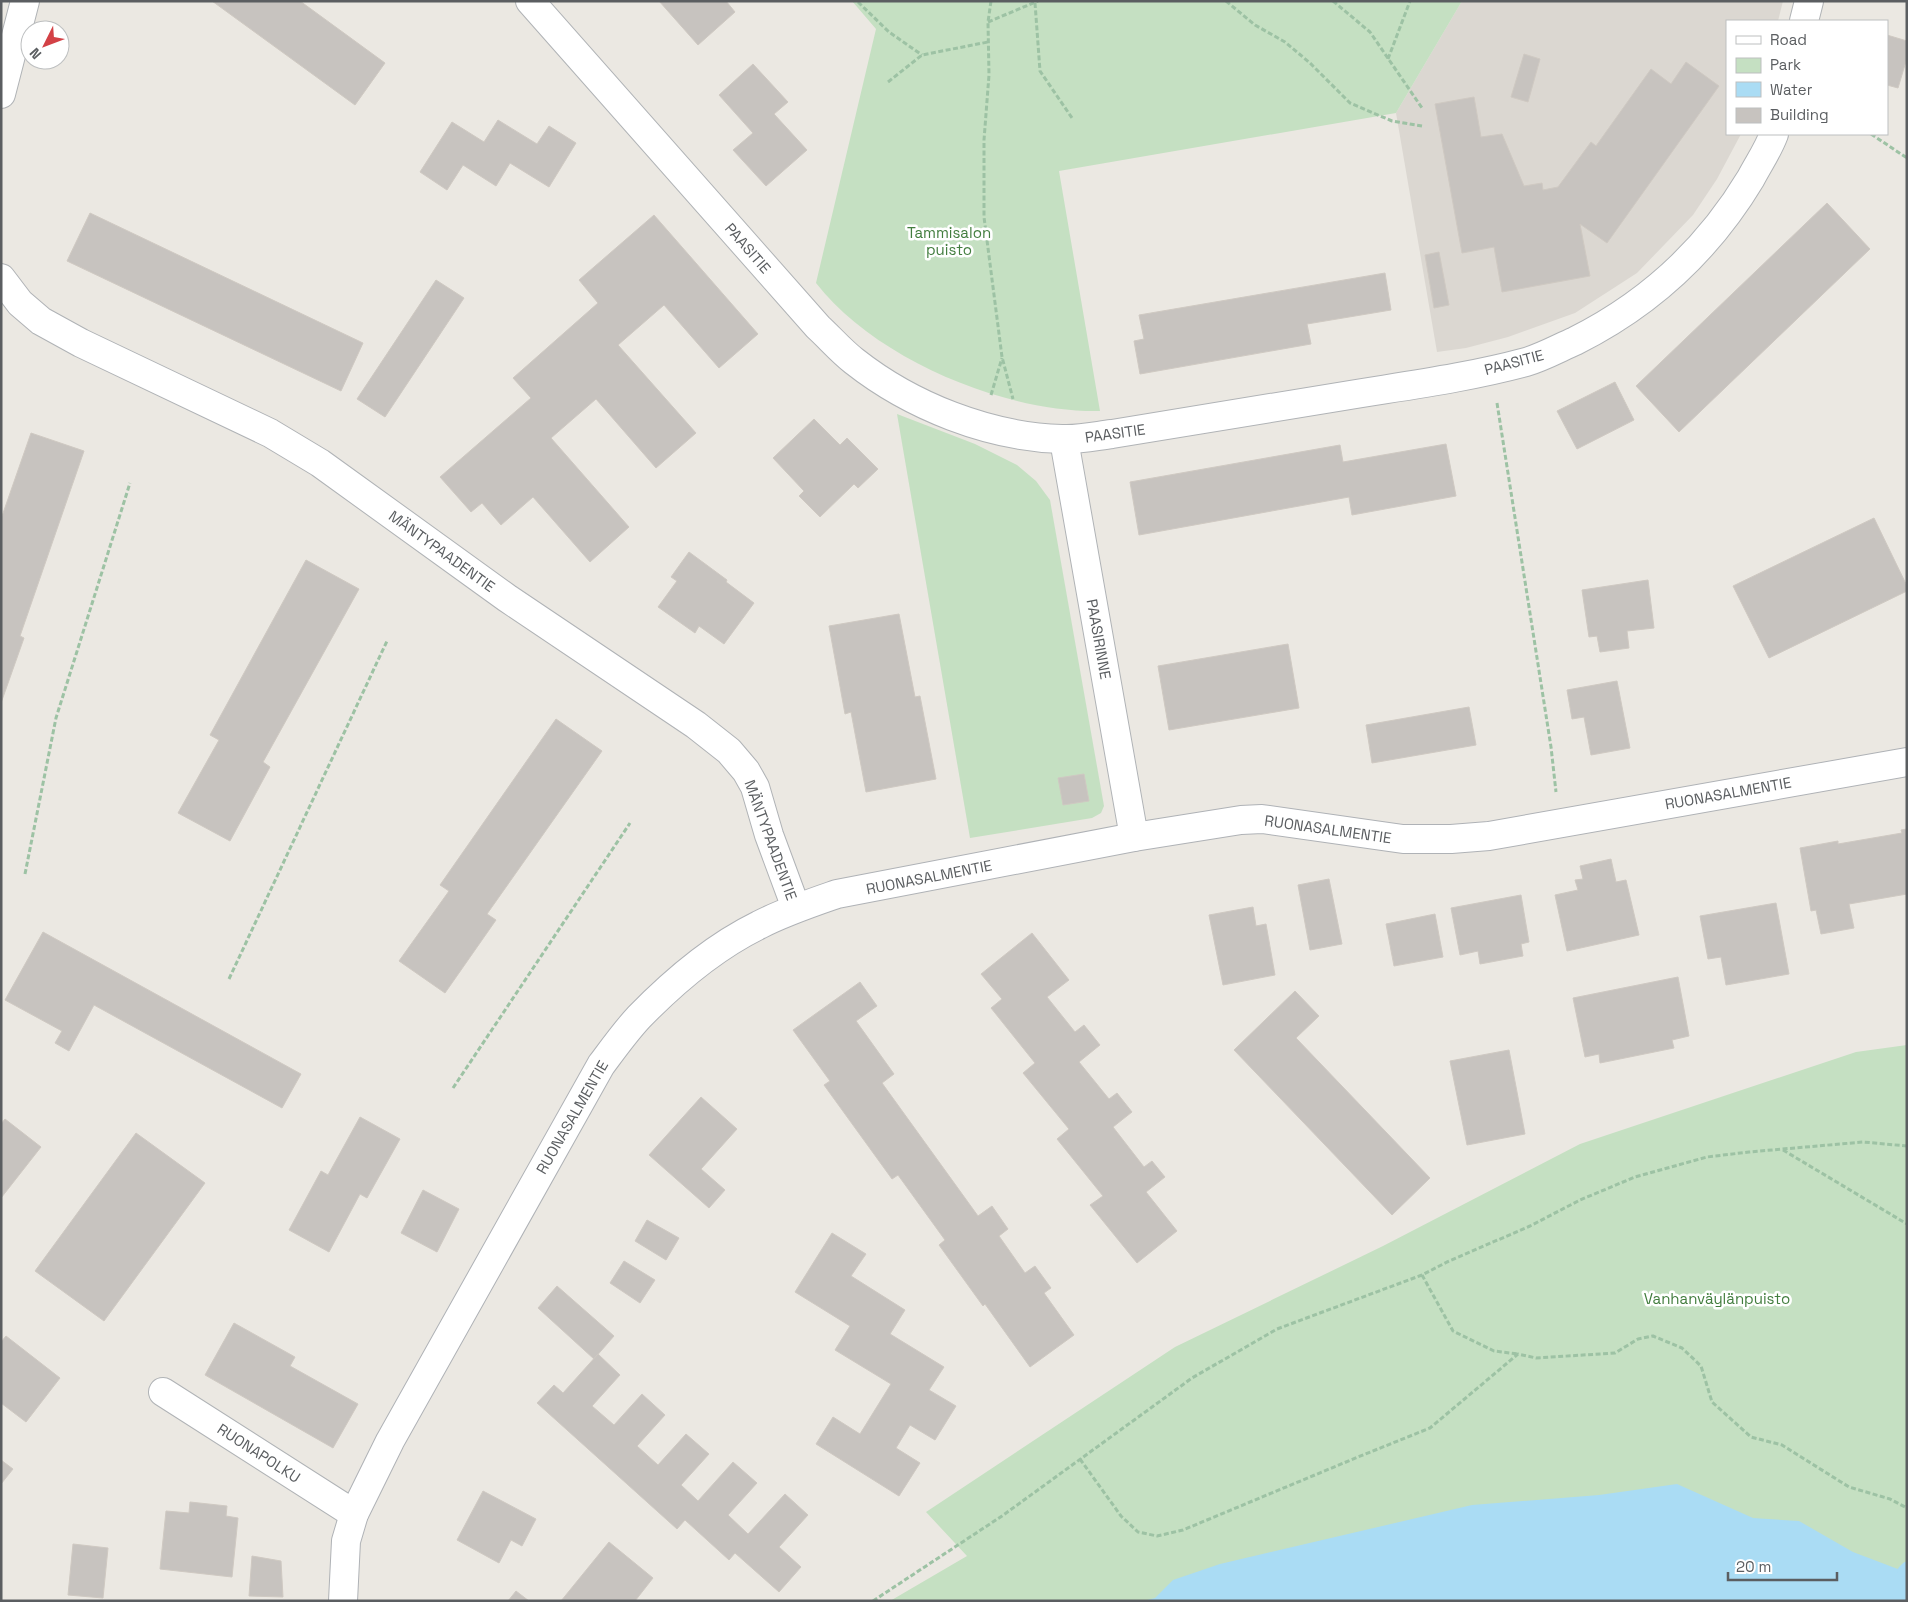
<svg xmlns="http://www.w3.org/2000/svg" width="1908" height="1602" font-family="'Space Grotesk',sans-serif">
<style>
.education{fill:#dbd7d1}
.green{fill:#c5e0c2}
.water{fill:#aadcf4}
.lines{fill:none;stroke-linecap:round;stroke-linejoin:round}
.stream{stroke:#aadcf4;stroke-width:11}
.building{fill:#c7c3bf;stroke:#cfc9c2}
.street-casing{stroke:#b0b3b6;stroke-width:30}
.secondary-casing{stroke:#afb2b6;stroke-width:30}
.path{stroke:#9dc2a4;stroke-width:3;stroke-dasharray:5 2.5;stroke-linecap:butt}
.street{stroke:#fff;stroke-width:28}
.secondary{stroke:#fff;stroke-width:28}
.labels{text-anchor:middle;dominant-baseline:central;stroke-width:5;stroke-linejoin:round;paint-order:stroke}
.park-label{font-size:15px;fill:#427d3e;stroke:#fff}
.street-label{font-size:15px;fill:#5b5e61;stroke:#fff}
</style>
<rect width="100%" height="100%" fill="#ebe8e2"/>
<polygon class="education" points="1462,1 1783,1 1778,21 1727,21 1727,134 1741,134 1717,179 1693,215 1637,273 1575,313 1508,337 1466,348 1437,352 1396,113"/>
<g class="green">
<path d="M 852,1 L 1462,1 L 1396,113 L 1059,171 L 1100,411 C 1005,413 875,359 816,283 L 876,29 Z"/>
<polygon points="897,414 975,444 1017,465 1036,481 1050,500 1104,806 1101,813 1092,818 970,838"/>
<polygon points="1907,1045 1907,1601 890,1601 967,1556 926,1512 1175,1347 1383,1246 1580,1144 1856,1052"/>
</g>
<polygon class="water" points="1677,1484 1753,1518 1799,1521 1853,1552 1903,1571 1907,1573 1907,1601 1143,1601 1155,1598 1173,1580 1220,1564 1472,1505 1599,1495"/>
<g class="lines">
<polyline class="stream" points="1903,1571 1907,1567"/>
</g>
<g class="building">
<polygon points="212,1 300,1 385,63 355,105"/>
<polygon points="659,1 726,1 735,12 698,45"/>
<polygon points="1887,35 1907,41 1907,58 1898,88 1887,85"/>
<polygon points="1524,54 1540,59 1528,102 1511,97"/>
<polygon points="1686,62 1719,86 1607,243 1580,224 1590,276 1502,292 1494,247 1462,253 1435,104 1474,97 1481,137 1502,134 1524,186 1542,183 1543,190 1558,187 1591,142 1596,146 1651,69 1671,84"/>
<polygon points="753,64 788,102 774,114 807,150 766,186 733,150 753,133 719,95"/>
<polygon points="498,120 537,144 549,126 576,143 549,187 510,163 496,186 463,165 447,190 420,172 452,122 484,142"/>
<polygon points="1827,203 1870,249 1679,432 1636,386"/>
<polygon points="90,213 363,343 341,391 67,261"/>
<polygon points="654,215 758,334 719,368 664,305 618,345 696,433 656,468 596,399 551,438 629,527 590,562 533,497 501,525 482,503 471,512 440,477 531,398 513,378 598,303 579,280"/>
<polygon points="1439,252 1449,305 1434,308 1425,255"/>
<polygon points="1385,273 1391,310 1307,324 1311,344 1140,374 1134,341 1144,339 1139,315"/>
<polygon points="436,280 464,298 385,417 357,399"/>
<polygon points="1615,382 1634,420 1577,449 1557,411"/>
<polygon points="814,419 840,445 847,438 878,469 858,488 854,484 820,517 799,496 804,491 773,458"/>
<polygon points="31,433 84,451 20,636 24,638 1,703 1,519"/>
<polygon points="1446,444 1456,496 1352,515 1349,497 1139,535 1130,482 1340,445 1343,462"/>
<polygon points="1874,518 1907,586 1907,591 1769,658 1733,586"/>
<polygon points="689,552 727,580 726,582 754,603 724,644 699,626 695,633 658,607 677,581 671,577"/>
<polygon points="306,560 359,589 263,762 270,767 230,841 178,813 219,740 210,735"/>
<polygon points="1648,580 1654,628 1627,631 1629,648 1600,652 1597,636 1589,637 1582,590"/>
<polygon points="899,614 915,697 920,696 936,779 866,792 851,712 845,714 829,626"/>
<polygon points="1288,644 1299,708 1169,730 1158,666"/>
<polygon points="1617,681 1630,748 1591,755 1584,717 1572,719 1567,690"/>
<polygon points="1469,707 1476,745 1372,763 1366,725"/>
<polygon points="556,719 602,751 487,914 496,920 445,993 399,961 449,891 440,885"/>
<polygon points="1084,774 1089,801 1063,805 1058,778"/>
<polygon points="1907,829 1907,894 1849,904 1854,928 1821,934 1816,910 1811,911 1800,848 1838,841 1838,844 1902,833 1901,830"/>
<polygon points="1611,859 1616,882 1626,880 1639,935 1567,951 1555,895 1578,890 1575,880 1583,879 1580,866"/>
<polygon points="1329,879 1342,944 1310,950 1298,885"/>
<polygon points="1521,895 1529,942 1521,944 1523,956 1480,964 1478,951 1460,955 1451,908"/>
<polygon points="1776,903 1789,974 1726,985 1721,957 1708,959 1700,916"/>
<polygon points="1253,907 1256,926 1266,924 1275,975 1223,985 1209,915"/>
<polygon points="1435,914 1443,957 1394,966 1386,924"/>
<polygon points="43,932 301,1074 282,1108 94,1005 69,1051 55,1043 62,1031 5,1000"/>
<polygon points="1032,933 1069,980 1047,997 1075,1032 1084,1025 1100,1045 1079,1062 1109,1099 1117,1093 1132,1112 1113,1127 1144,1167 1152,1161 1165,1177 1146,1192 1177,1231 1137,1263 1090,1205 1103,1196 1057,1139 1069,1129 1023,1073 1035,1063 991,1008 1002,999 981,974"/>
<polygon points="1678,977 1689,1036 1672,1040 1674,1048 1600,1063 1599,1054 1585,1057 1573,998"/>
<polygon points="860,982 877,1006 856,1021 894,1074 882,1083 978,1216 992,1206 1008,1229 999,1236 1025,1273 1035,1266 1051,1288 1044,1293 1074,1335 1030,1367 985,1304 983,1306 939,1245 945,1240 898,1175 892,1179 824,1085 830,1081 793,1030"/>
<polygon points="1295,991 1319,1016 1296,1038 1430,1178 1392,1215 1234,1050"/>
<polygon points="1509,1050 1525,1134 1467,1145 1450,1061"/>
<polygon points="701,1097 737,1129 701,1169 725,1190 709,1208 649,1155"/>
<polygon points="360,1117 400,1139 367,1198 360,1194 329,1252 289,1230 321,1171 328,1175"/>
<polygon points="5,1119 41,1147 1,1198 1,1124"/>
<polygon points="136,1133 205,1183 104,1321 35,1271"/>
<polygon points="423,1190 459,1209 437,1252 401,1233"/>
<polygon points="647,1220 679,1238 666,1260 635,1241"/>
<polygon points="832,1233 866,1254 851,1276 905,1310 890,1334 944,1367 929,1390 956,1406 935,1440 910,1425 896,1448 920,1463 899,1496 816,1444 833,1417 860,1434 891,1384 835,1350 850,1326 795,1292"/>
<polygon points="624,1261 655,1280 640,1303 610,1283"/>
<polygon points="557,1286 614,1336 594,1359 538,1308"/>
<polygon points="234,1323 295,1357 290,1366 358,1404 333,1448 205,1375"/>
<polygon points="6,1336 60,1378 26,1422 1,1403 1,1342"/>
<polygon points="598,1354 620,1375 592,1406 614,1425 642,1394 665,1415 637,1446 658,1465 686,1434 709,1454 681,1485 698,1501 733,1462 757,1483 728,1515 748,1534 785,1494 808,1515 779,1547 801,1567 779,1592 735,1553 729,1560 685,1520 677,1529 537,1403 554,1385 563,1393"/>
<polygon points="1,1460 13,1469 1,1484"/>
<polygon points="483,1491 536,1519 522,1546 511,1540 499,1563 457,1540"/>
<polygon points="190,1502 227,1506 226,1516 238,1518 232,1577 160,1569 166,1511 189,1513"/>
<polygon points="609,1542 653,1578 635,1601 561,1601"/>
<polygon points="73,1544 108,1548 103,1598 68,1595"/>
<polygon points="252,1556 281,1561 283,1597 249,1596"/>
<polygon points="516,1591 529,1601 508,1601"/>
</g>
<g class="lines">
<defs>
<g id="street">
<path d="M 530,1 L 818,327 C 830,338 841,351 854,361 C 911,406 989,437 1062,439 C 1078,440 1096,436 1112,434 C 1189,422 1266,409 1344,396 C 1404,386 1467,378 1526,362 C 1543,357 1559,348 1575,341 C 1649,304 1709,248 1751,178 C 1759,163 1768,150 1774,134"/>
<polyline points="1804,21 1809,1"/>
<polyline points="1,94 25,1"/>
<polyline points="1,278 20,303 41,321 81,343 270,433 320,463 507,598 696,725 729,751 746,771 755,787 769,835 796,908"/>
<polyline points="1064,440 1134,837"/>
<polyline points="163,1392 354,1514"/>
</g>
<path id="secondary" d="M 343,1601 L 346,1541 L 354,1514 L 390,1441 L 601,1065 C 613,1049 625,1032 639,1017 C 674,981 714,947 759,925 C 784,912 811,903 837,894 L 1134,837 L 1241,820 L 1262,819 L 1403,839 L 1451,839 L 1489,836 L 1907,762"/>
</defs>
<use href="#street" class="street-casing"/>
<use href="#secondary" class="secondary-casing"/>
<g class="path">
<polyline points="991,1 988,22 989,75 984,140 984,217 1002,357 1013,399"/>
<polyline points="1226,1 1255,25 1285,42 1310,63 1350,103 1392,121 1422,126"/>
<polyline points="1333,1 1370,32 1422,108"/>
<polyline points="858,2 889,32 922,55"/>
<polyline points="1035,3 1040,71 1072,118"/>
<polyline points="988,22 1038,1"/>
<polyline points="1388,59 1410,1"/>
<polyline points="888,82 922,55 988,42"/>
<polyline points="1871,134 1907,158"/>
<polyline points="991,395 1002,358"/>
<polyline points="1497,403 1551,747 1556,792"/>
<polyline points="25,874 56,718 130,483"/>
<polyline points="229,979 387,641"/>
<polyline points="453,1088 630,823"/>
<polyline points="1783,1150 1907,1224"/>
<polyline points="1422,1275 1453,1331 1494,1351 1518,1354"/>
<polyline points="1080,1459 1121,1516 1138,1532 1157,1536 1183,1530 1358,1457 1430,1428 1518,1354 1536,1358 1615,1353 1638,1339 1653,1336 1682,1348 1701,1366 1712,1402 1751,1437 1782,1445 1849,1487 1890,1499 1907,1508"/>
<polyline points="873,1601 1002,1516 1192,1378 1277,1329 1422,1275 1447,1262 1530,1226 1580,1200 1635,1177 1707,1157 1749,1152 1863,1142 1907,1146"/>
</g>
<use href="#street" class="street"/>
<use href="#secondary" class="secondary"/>
</g>
<g class="labels">
<g class="park-label">
<text x="949" y="232">Tammisalon<tspan x="949" dy="17">puisto</tspan></text>
<text x="1717" y="1298">Vanhanväylänpuisto</text>
</g>
<g class="street-label">
<text transform="translate(748 248) rotate(49)">PAASITIE</text>
<text transform="translate(1514 362) rotate(-15)">PAASITIE</text>
<text transform="translate(1115 433) rotate(-8)">PAASITIE</text>
<text transform="translate(442 551) rotate(36)">MÄNTYPAADENTIE</text>
<text transform="translate(1099 639) rotate(80)">PAASIRINNE</text>
<text transform="translate(1728 793) rotate(-10)">RUONASALMENTIE</text>
<text transform="translate(1328 829) rotate(8)">RUONASALMENTIE</text>
<text transform="translate(771 840) rotate(70)">MÄNTYPAADENTIE</text>
<text transform="translate(929 877) rotate(-11)">RUONASALMENTIE</text>
<text transform="translate(572 1117) rotate(-60)">RUONASALMENTIE</text>
<text transform="translate(259 1453) rotate(33)">RUONAPOLKU</text>
</g>
</g>
<rect width="1908" height="1602" fill="none" stroke="#5b5e61" stroke-width="5"/>
<rect x="1726" y="20" width="162" height="115" fill="#ffffff" stroke="#bdbfc0"/>
<rect x="1736" y="36" width="25" height="8" fill="#ffffff" stroke="#bdbfc0"/>
<text x="1770" y="45" font-size="15" fill="#5b5e61">Road</text>
<rect x="1736" y="58" width="25" height="15" fill="#c5e0c2" stroke="#bdbfc0"/>
<text x="1770" y="70" font-size="15" fill="#5b5e61">Park</text>
<rect x="1736" y="82" width="25" height="15" fill="#aadcf4" stroke="#bdbfc0"/>
<text x="1770" y="95" font-size="15" fill="#5b5e61">Water</text>
<rect x="1736" y="108" width="25" height="15" fill="#c7c3bf" stroke="#bdbfc0"/>
<text x="1770" y="120" font-size="15" fill="#5b5e61">Building</text>
<g transform="translate(45 45) rotate(228)"><circle r="24" fill="#ffffff" stroke="#bdbfc0"/>
<path d="M0-4L9 19L0 12L-9 19Z" fill="#d34146"/>
<text y="-8" font-size="14" font-weight="bold" text-anchor="middle" fill="#5b5e61">N</text>
</g>
<path d="M1728 1572v8h109v-8" fill="none" stroke="#5b5e61" stroke-width="2.5"/>
<text x="1736" y="1572" font-size="15" fill="#5b5e61" stroke="#ffffff" stroke-width="4" paint-order="stroke">20 m</text>
</svg>
